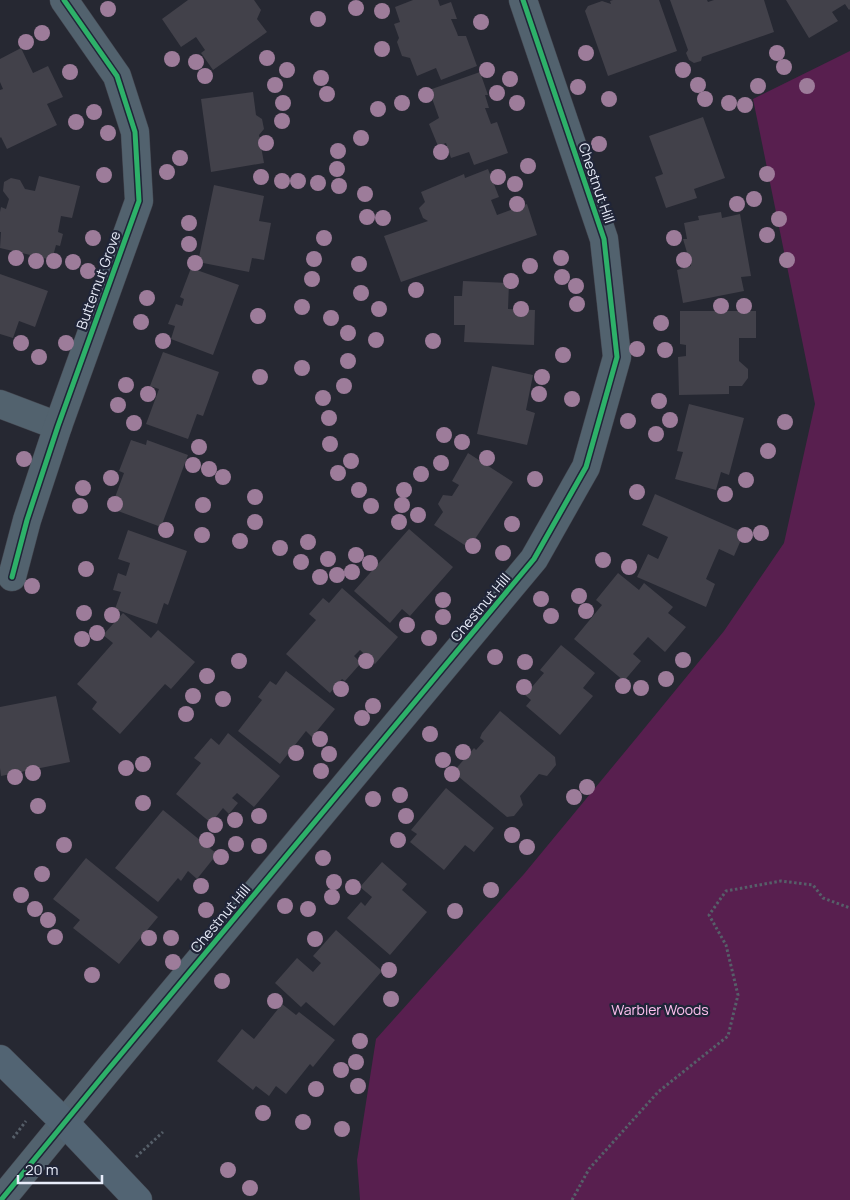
<svg xmlns="http://www.w3.org/2000/svg" width="850" height="1200" font-family="Manrope,sans-serif">
<style>
.green{fill:#581f4f}
.building{fill:#42414a}
.lines{fill:none;stroke-linecap:round;stroke-linejoin:round}
.street-casing{stroke:#42444d;stroke-width:29}
.secondary-casing{stroke:#42444d;stroke-width:29}
.path{stroke:#565f69;stroke-width:3;stroke-dasharray:2.5 2.5;stroke-linecap:butt}
.street{stroke:#52626e;stroke-width:28}
.secondary{stroke:#526473;stroke-width:28}
.cycleway-casing{stroke:#202538;stroke-width:8}
.cycleway{stroke:#2db169;stroke-width:5}
.tree{fill:#9d7c9a}
.labels{text-anchor:middle;dominant-baseline:central;stroke-width:4.5;stroke-linejoin:round;paint-order:stroke}
.street-label{font-size:14px;fill:#e8ecf9;stroke:#202538}
.park-label{font-size:14px;fill:#ffc0ef;stroke:#202538}
</style>
<rect width="100%" height="100%" fill="#262832"/>
<polygon class="green" points="850,51 850,1200 360,1200 357,1160 376,1039 524,874 638,736 724,631 784,543 815,404 753,99"/>
<g class="building">
<polygon points="188,0 254,0 261,10 257,19 267,32 213,70 201,53 205,50 196,37 181,47 162,19"/>
<polygon points="413,0 438,0 440,6 451,2 457,19 451,19 457,33 458,36 466,36 477,66 441,80 436,68 417,76 410,58 402,56 397,42 399,38 394,24 400,22 395,7"/>
<polygon points="613,0 659,0 677,51 608,76 585,11 588,6 602,1 611,4 610,1"/>
<polygon points="670,0 707,0 708,2 714,0 764,0 774,32 702,57 701,61 694,63 689,60 686,53 688,50"/>
<polygon points="786,0 850,0 850,9 849,10 845,4 832,12 838,21 809,38"/>
<polygon points="21,48 33,73 48,66 63,97 47,104 57,125 7,149 1,137 0,138 0,90 3,89 0,82 0,59"/>
<polygon points="480,72 488,95 485,95 489,108 485,108 491,124 497,122 508,153 474,165 469,152 451,158 446,143 438,146 429,124 439,118 429,90"/>
<polygon points="253,92 256,115 262,119 264,129 259,135 264,163 211,172 201,99"/>
<polygon points="703,117 725,178 694,189 697,198 666,208 655,177 663,174 649,136"/>
<polygon points="488,169 499,197 491,200 497,215 527,204 537,235 401,282 384,236 428,221 423,218 419,208 425,202 421,192 464,174 465,178"/>
<polygon points="39,176 80,186 72,218 61,216 58,232 63,234 60,246 56,245 52,260 0,248 1,232 0,232 0,212 1,207 6,209 9,199 3,191 4,182 11,178 20,180 25,189 35,191"/>
<polygon points="214,185 264,196 259,221 271,223 264,260 252,258 249,272 198,262"/>
<polygon points="721,212 722,218 740,214 751,276 741,277 744,291 683,303 677,270 691,266 683,239 687,239 684,223 699,220 698,216"/>
<polygon points="191,268 239,285 213,355 171,339 175,326 168,324 176,304 182,306 184,299 180,297"/>
<polygon points="0,274 48,291 35,327 19,321 13,338 0,334"/>
<polygon points="463,281 509,283 508,309 535,310 534,345 464,342 465,325 454,325 454,296 462,296"/>
<polygon points="680,311 756,311 756,338 739,338 739,361 748,369 748,378 742,386 729,386 729,394 679,395 678,357 686,356 686,345 680,344"/>
<polygon points="163,352 219,372 203,416 197,414 188,439 146,424 159,389 150,386"/>
<polygon points="492,366 533,375 526,410 535,413 527,445 477,434"/>
<polygon points="689,404 744,418 729,475 721,472 716,490 675,479 683,452 677,451"/>
<polygon points="131,440 146,445 147,440 188,455 161,527 118,511 122,502 114,500 124,473 119,471"/>
<polygon points="468,453 513,482 469,548 434,525 443,512 438,504 443,495 452,496 459,485 452,481"/>
<polygon points="655,494 744,533 734,556 719,549 706,579 715,584 706,607 637,577 648,554 658,559 668,537 642,525"/>
<polygon points="409,529 453,567 410,616 402,609 390,623 354,591"/>
<polygon points="128,530 187,551 168,605 164,603 157,624 115,609 121,592 113,590 118,573 126,576 130,563 118,559"/>
<polygon points="618,573 639,590 644,583 673,607 668,613 686,627 665,652 648,637 633,654 641,661 624,681 574,639 602,605 596,600"/>
<polygon points="342,588 398,637 375,664 360,650 354,656 361,663 345,681 342,679 330,693 286,654 316,620 309,614 323,598 329,603"/>
<polygon points="123,613 151,638 158,630 195,662 171,689 165,684 120,734 92,709 97,702 77,684 113,643 103,635"/>
<polygon points="561,645 595,673 583,688 593,696 560,735 526,706 531,700 525,695 544,673 540,670"/>
<polygon points="286,671 335,709 312,737 306,731 280,764 238,731 262,700 258,697 270,681 276,685"/>
<polygon points="56,696 70,762 1,776 0,768 0,707"/>
<polygon points="500,711 555,757 556,765 547,776 539,774 520,796 523,805 514,816 507,817 453,772 474,748 476,750 484,741 480,738 482,733"/>
<polygon points="228,733 280,776 254,807 237,793 232,798 238,803 229,814 223,808 211,823 176,794 201,763 194,758 211,738 219,745"/>
<polygon points="446,788 494,828 474,852 465,845 444,870 410,842 417,834 411,830"/>
<polygon points="163,810 217,854 197,879 188,871 181,881 178,878 158,902 115,868"/>
<polygon points="86,858 158,917 119,964 73,928 80,920 53,899"/>
<polygon points="382,862 407,884 402,890 427,912 390,955 347,918 361,902 365,906 372,897 360,887"/>
<polygon points="336,930 382,971 334,1026 306,1002 301,1007 275,983 297,958 313,972 321,963 313,956"/>
<polygon points="282,1004 296,1015 299,1012 335,1040 313,1067 310,1064 286,1094 276,1086 269,1096 256,1086 253,1090 217,1061 242,1029 254,1039"/>
</g>
<g class="lines">
<defs>
<g id="street">
<polyline points="0,404 58,426"/>
<polyline points="12,577 27,520 58,426 139,201 135,132 117,76 64,0"/>
<polyline points="1,1200 107,1071 534,559 586,467 617,357 604,239 523,0"/>
</g>
<polyline id="secondary" points="0,1059 64,1122 138,1200"/>
</defs>
<use href="#street" class="street-casing"/>
<use href="#secondary" class="secondary-casing"/>
<g class="path">
<polyline points="13,1138 26,1121"/>
<polyline points="136,1157 163,1132"/>
<polyline points="572,1200 589,1169 658,1092 728,1036 738,995 726,945 709,915 726,891 781,881 813,885 823,898 850,908"/>
</g>
<use href="#street" class="street"/>
<use href="#secondary" class="secondary"/>
<defs>
<g id="cycleway">
<polyline points="12,577 27,520 58,426 139,201 135,132 117,76 64,0"/>
<polyline points="1,1200 107,1071 534,559 586,467 617,357 604,239 523,0"/>
</g>
</defs>
<use href="#cycleway" class="cycleway-casing"/>
<use href="#cycleway" class="cycleway"/>
</g>
<g class="tree">
<circle cx="356" cy="8" r="8"/>
<circle cx="108" cy="9" r="8"/>
<circle cx="382" cy="11" r="8"/>
<circle cx="318" cy="19" r="8"/>
<circle cx="481" cy="22" r="8"/>
<circle cx="42" cy="33" r="8"/>
<circle cx="26" cy="42" r="8"/>
<circle cx="382" cy="49" r="8"/>
<circle cx="586" cy="53" r="8"/>
<circle cx="777" cy="53" r="8"/>
<circle cx="267" cy="58" r="8"/>
<circle cx="172" cy="59" r="8"/>
<circle cx="196" cy="62" r="8"/>
<circle cx="784" cy="67" r="8"/>
<circle cx="287" cy="70" r="8"/>
<circle cx="487" cy="70" r="8"/>
<circle cx="683" cy="70" r="8"/>
<circle cx="70" cy="72" r="8"/>
<circle cx="205" cy="76" r="8"/>
<circle cx="321" cy="78" r="8"/>
<circle cx="510" cy="79" r="8"/>
<circle cx="275" cy="85" r="8"/>
<circle cx="698" cy="85" r="8"/>
<circle cx="758" cy="86" r="8"/>
<circle cx="807" cy="86" r="8"/>
<circle cx="578" cy="87" r="8"/>
<circle cx="497" cy="93" r="8"/>
<circle cx="327" cy="94" r="8"/>
<circle cx="426" cy="95" r="8"/>
<circle cx="609" cy="99" r="8"/>
<circle cx="705" cy="99" r="8"/>
<circle cx="283" cy="103" r="8"/>
<circle cx="402" cy="103" r="8"/>
<circle cx="517" cy="103" r="8"/>
<circle cx="729" cy="103" r="8"/>
<circle cx="745" cy="105" r="8"/>
<circle cx="378" cy="109" r="8"/>
<circle cx="94" cy="112" r="8"/>
<circle cx="282" cy="121" r="8"/>
<circle cx="76" cy="122" r="8"/>
<circle cx="108" cy="133" r="8"/>
<circle cx="361" cy="138" r="8"/>
<circle cx="266" cy="143" r="8"/>
<circle cx="599" cy="144" r="8"/>
<circle cx="338" cy="151" r="8"/>
<circle cx="441" cy="152" r="8"/>
<circle cx="180" cy="158" r="8"/>
<circle cx="528" cy="166" r="8"/>
<circle cx="337" cy="169" r="8"/>
<circle cx="167" cy="172" r="8"/>
<circle cx="767" cy="174" r="8"/>
<circle cx="104" cy="175" r="8"/>
<circle cx="261" cy="177" r="8"/>
<circle cx="498" cy="177" r="8"/>
<circle cx="282" cy="181" r="8"/>
<circle cx="298" cy="181" r="8"/>
<circle cx="318" cy="183" r="8"/>
<circle cx="515" cy="184" r="8"/>
<circle cx="339" cy="186" r="8"/>
<circle cx="365" cy="194" r="8"/>
<circle cx="754" cy="199" r="8"/>
<circle cx="517" cy="204" r="8"/>
<circle cx="737" cy="204" r="8"/>
<circle cx="367" cy="217" r="8"/>
<circle cx="383" cy="218" r="8"/>
<circle cx="779" cy="219" r="8"/>
<circle cx="189" cy="223" r="8"/>
<circle cx="767" cy="235" r="8"/>
<circle cx="93" cy="238" r="8"/>
<circle cx="324" cy="238" r="8"/>
<circle cx="674" cy="238" r="8"/>
<circle cx="189" cy="244" r="8"/>
<circle cx="16" cy="258" r="8"/>
<circle cx="561" cy="258" r="8"/>
<circle cx="314" cy="259" r="8"/>
<circle cx="684" cy="260" r="8"/>
<circle cx="787" cy="260" r="8"/>
<circle cx="36" cy="261" r="8"/>
<circle cx="54" cy="261" r="8"/>
<circle cx="73" cy="262" r="8"/>
<circle cx="195" cy="263" r="8"/>
<circle cx="359" cy="264" r="8"/>
<circle cx="530" cy="266" r="8"/>
<circle cx="88" cy="271" r="8"/>
<circle cx="562" cy="277" r="8"/>
<circle cx="312" cy="279" r="8"/>
<circle cx="511" cy="281" r="8"/>
<circle cx="576" cy="286" r="8"/>
<circle cx="416" cy="290" r="8"/>
<circle cx="361" cy="293" r="8"/>
<circle cx="147" cy="298" r="8"/>
<circle cx="577" cy="304" r="8"/>
<circle cx="721" cy="306" r="8"/>
<circle cx="744" cy="306" r="8"/>
<circle cx="302" cy="307" r="8"/>
<circle cx="379" cy="309" r="8"/>
<circle cx="521" cy="309" r="8"/>
<circle cx="258" cy="316" r="8"/>
<circle cx="331" cy="318" r="8"/>
<circle cx="141" cy="322" r="8"/>
<circle cx="661" cy="323" r="8"/>
<circle cx="348" cy="333" r="8"/>
<circle cx="376" cy="340" r="8"/>
<circle cx="163" cy="341" r="8"/>
<circle cx="433" cy="341" r="8"/>
<circle cx="21" cy="343" r="8"/>
<circle cx="66" cy="343" r="8"/>
<circle cx="637" cy="349" r="8"/>
<circle cx="665" cy="350" r="8"/>
<circle cx="563" cy="355" r="8"/>
<circle cx="39" cy="357" r="8"/>
<circle cx="348" cy="361" r="8"/>
<circle cx="302" cy="368" r="8"/>
<circle cx="260" cy="377" r="8"/>
<circle cx="542" cy="377" r="8"/>
<circle cx="126" cy="385" r="8"/>
<circle cx="344" cy="386" r="8"/>
<circle cx="148" cy="394" r="8"/>
<circle cx="539" cy="394" r="8"/>
<circle cx="323" cy="398" r="8"/>
<circle cx="572" cy="399" r="8"/>
<circle cx="659" cy="401" r="8"/>
<circle cx="118" cy="405" r="8"/>
<circle cx="329" cy="418" r="8"/>
<circle cx="670" cy="420" r="8"/>
<circle cx="628" cy="421" r="8"/>
<circle cx="785" cy="422" r="8"/>
<circle cx="134" cy="423" r="8"/>
<circle cx="656" cy="434" r="8"/>
<circle cx="444" cy="435" r="8"/>
<circle cx="462" cy="442" r="8"/>
<circle cx="330" cy="444" r="8"/>
<circle cx="199" cy="447" r="8"/>
<circle cx="768" cy="451" r="8"/>
<circle cx="487" cy="458" r="8"/>
<circle cx="24" cy="459" r="8"/>
<circle cx="351" cy="461" r="8"/>
<circle cx="441" cy="463" r="8"/>
<circle cx="193" cy="465" r="8"/>
<circle cx="209" cy="469" r="8"/>
<circle cx="338" cy="473" r="8"/>
<circle cx="421" cy="474" r="8"/>
<circle cx="223" cy="477" r="8"/>
<circle cx="111" cy="478" r="8"/>
<circle cx="535" cy="479" r="8"/>
<circle cx="746" cy="480" r="8"/>
<circle cx="83" cy="488" r="8"/>
<circle cx="359" cy="490" r="8"/>
<circle cx="404" cy="490" r="8"/>
<circle cx="637" cy="492" r="8"/>
<circle cx="725" cy="494" r="8"/>
<circle cx="255" cy="497" r="8"/>
<circle cx="115" cy="504" r="8"/>
<circle cx="203" cy="505" r="8"/>
<circle cx="402" cy="505" r="8"/>
<circle cx="80" cy="506" r="8"/>
<circle cx="371" cy="506" r="8"/>
<circle cx="418" cy="515" r="8"/>
<circle cx="255" cy="522" r="8"/>
<circle cx="399" cy="522" r="8"/>
<circle cx="512" cy="524" r="8"/>
<circle cx="166" cy="530" r="8"/>
<circle cx="761" cy="533" r="8"/>
<circle cx="202" cy="535" r="8"/>
<circle cx="745" cy="535" r="8"/>
<circle cx="240" cy="541" r="8"/>
<circle cx="308" cy="542" r="8"/>
<circle cx="473" cy="546" r="8"/>
<circle cx="280" cy="548" r="8"/>
<circle cx="503" cy="553" r="8"/>
<circle cx="356" cy="555" r="8"/>
<circle cx="328" cy="559" r="8"/>
<circle cx="603" cy="560" r="8"/>
<circle cx="301" cy="562" r="8"/>
<circle cx="370" cy="563" r="8"/>
<circle cx="629" cy="567" r="8"/>
<circle cx="86" cy="569" r="8"/>
<circle cx="352" cy="572" r="8"/>
<circle cx="337" cy="575" r="8"/>
<circle cx="320" cy="577" r="8"/>
<circle cx="32" cy="586" r="8"/>
<circle cx="579" cy="596" r="8"/>
<circle cx="541" cy="599" r="8"/>
<circle cx="443" cy="600" r="8"/>
<circle cx="586" cy="611" r="8"/>
<circle cx="84" cy="613" r="8"/>
<circle cx="112" cy="615" r="8"/>
<circle cx="551" cy="616" r="8"/>
<circle cx="443" cy="617" r="8"/>
<circle cx="407" cy="625" r="8"/>
<circle cx="97" cy="633" r="8"/>
<circle cx="429" cy="638" r="8"/>
<circle cx="82" cy="639" r="8"/>
<circle cx="495" cy="657" r="8"/>
<circle cx="683" cy="660" r="8"/>
<circle cx="239" cy="661" r="8"/>
<circle cx="366" cy="661" r="8"/>
<circle cx="525" cy="662" r="8"/>
<circle cx="207" cy="676" r="8"/>
<circle cx="666" cy="679" r="8"/>
<circle cx="623" cy="686" r="8"/>
<circle cx="524" cy="687" r="8"/>
<circle cx="641" cy="688" r="8"/>
<circle cx="341" cy="689" r="8"/>
<circle cx="193" cy="696" r="8"/>
<circle cx="223" cy="699" r="8"/>
<circle cx="373" cy="706" r="8"/>
<circle cx="186" cy="714" r="8"/>
<circle cx="362" cy="718" r="8"/>
<circle cx="430" cy="734" r="8"/>
<circle cx="320" cy="739" r="8"/>
<circle cx="463" cy="752" r="8"/>
<circle cx="296" cy="753" r="8"/>
<circle cx="329" cy="754" r="8"/>
<circle cx="443" cy="760" r="8"/>
<circle cx="143" cy="764" r="8"/>
<circle cx="126" cy="768" r="8"/>
<circle cx="321" cy="771" r="8"/>
<circle cx="33" cy="773" r="8"/>
<circle cx="452" cy="774" r="8"/>
<circle cx="15" cy="777" r="8"/>
<circle cx="587" cy="787" r="8"/>
<circle cx="400" cy="795" r="8"/>
<circle cx="574" cy="797" r="8"/>
<circle cx="373" cy="799" r="8"/>
<circle cx="143" cy="803" r="8"/>
<circle cx="38" cy="806" r="8"/>
<circle cx="259" cy="816" r="8"/>
<circle cx="406" cy="816" r="8"/>
<circle cx="235" cy="820" r="8"/>
<circle cx="215" cy="825" r="8"/>
<circle cx="512" cy="835" r="8"/>
<circle cx="207" cy="840" r="8"/>
<circle cx="398" cy="840" r="8"/>
<circle cx="236" cy="844" r="8"/>
<circle cx="64" cy="845" r="8"/>
<circle cx="259" cy="846" r="8"/>
<circle cx="527" cy="847" r="8"/>
<circle cx="221" cy="857" r="8"/>
<circle cx="323" cy="858" r="8"/>
<circle cx="42" cy="874" r="8"/>
<circle cx="334" cy="882" r="8"/>
<circle cx="201" cy="886" r="8"/>
<circle cx="353" cy="887" r="8"/>
<circle cx="491" cy="890" r="8"/>
<circle cx="21" cy="895" r="8"/>
<circle cx="332" cy="897" r="8"/>
<circle cx="285" cy="906" r="8"/>
<circle cx="35" cy="909" r="8"/>
<circle cx="308" cy="909" r="8"/>
<circle cx="206" cy="910" r="8"/>
<circle cx="455" cy="911" r="8"/>
<circle cx="48" cy="920" r="8"/>
<circle cx="55" cy="937" r="8"/>
<circle cx="149" cy="938" r="8"/>
<circle cx="171" cy="938" r="8"/>
<circle cx="315" cy="939" r="8"/>
<circle cx="173" cy="962" r="8"/>
<circle cx="389" cy="970" r="8"/>
<circle cx="92" cy="975" r="8"/>
<circle cx="222" cy="981" r="8"/>
<circle cx="391" cy="999" r="8"/>
<circle cx="275" cy="1001" r="8"/>
<circle cx="360" cy="1041" r="8"/>
<circle cx="356" cy="1062" r="8"/>
<circle cx="341" cy="1070" r="8"/>
<circle cx="358" cy="1086" r="8"/>
<circle cx="316" cy="1089" r="8"/>
<circle cx="263" cy="1113" r="8"/>
<circle cx="303" cy="1122" r="8"/>
<circle cx="342" cy="1129" r="8"/>
<circle cx="228" cy="1170" r="8"/>
<circle cx="250" cy="1188" r="8"/>
</g>
<g class="labels">
<g class="street-label">
<text transform="translate(597 183) rotate(71)">Chestnut Hill</text>
<text transform="translate(98 280) rotate(-70)">Butternut Grove</text>
<text transform="translate(480 607) rotate(-50)">Chestnut Hill</text>
<text transform="translate(220 918) rotate(-50)">Chestnut Hill</text>
</g>
<g class="park-label">
<text x="660" y="1009">Warbler Woods</text>
</g>
</g>
<path d="M18 1175v8h84v-8" fill="none" stroke="#e8ecf9" stroke-width="2.5"/>
<text x="25" y="1175" font-size="15" fill="#e8ecf9" stroke="#202538" stroke-width="4" paint-order="stroke">20 m</text>
</svg>
